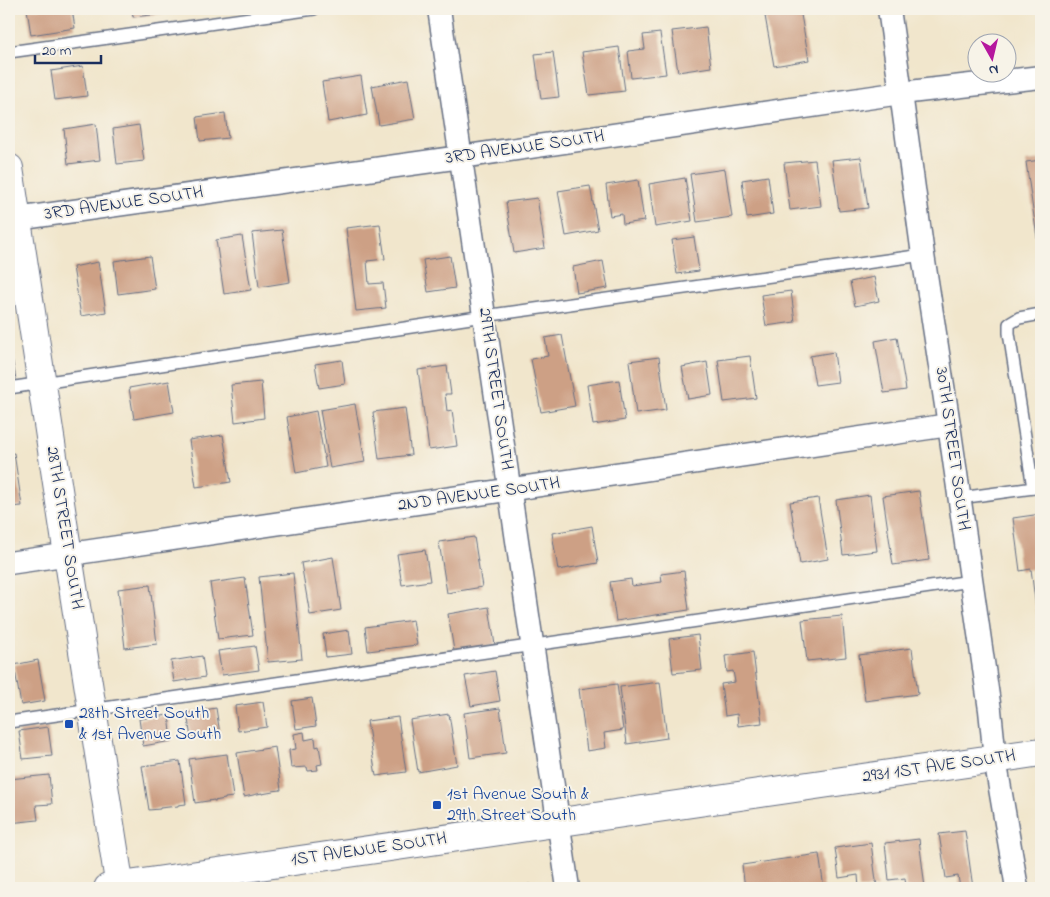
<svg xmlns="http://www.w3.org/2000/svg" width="1050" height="897" font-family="'Indie Flower',sans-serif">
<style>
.building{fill:#cda085}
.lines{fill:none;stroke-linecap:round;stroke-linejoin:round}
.lane-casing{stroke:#666f84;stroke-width:14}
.street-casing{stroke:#666f84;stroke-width:25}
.secondary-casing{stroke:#666f84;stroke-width:30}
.primary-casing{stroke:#666f84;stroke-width:30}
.lane{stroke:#fff;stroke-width:11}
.street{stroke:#fff;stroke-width:22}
.secondary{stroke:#fff;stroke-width:28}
.primary{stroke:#fff;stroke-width:28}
.transit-dot{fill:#1a4fb4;stroke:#f7f3e8;stroke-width:2}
.labels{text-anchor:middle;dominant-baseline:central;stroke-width:4;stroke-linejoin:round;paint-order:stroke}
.street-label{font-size:18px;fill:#1b2f5e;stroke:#f7f3e8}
.transit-label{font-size:18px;fill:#164399;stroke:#f7f3e8;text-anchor:start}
</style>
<rect width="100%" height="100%" fill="#f7f3e8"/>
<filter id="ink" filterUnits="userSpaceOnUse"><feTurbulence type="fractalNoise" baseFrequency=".02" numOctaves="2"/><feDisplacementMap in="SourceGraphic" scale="10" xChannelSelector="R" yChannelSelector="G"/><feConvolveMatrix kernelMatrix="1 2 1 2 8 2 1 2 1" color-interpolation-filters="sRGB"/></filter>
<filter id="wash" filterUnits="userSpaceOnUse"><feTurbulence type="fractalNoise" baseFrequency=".0096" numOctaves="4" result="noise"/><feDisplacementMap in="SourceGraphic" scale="20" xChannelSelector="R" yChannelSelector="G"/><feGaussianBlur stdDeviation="1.12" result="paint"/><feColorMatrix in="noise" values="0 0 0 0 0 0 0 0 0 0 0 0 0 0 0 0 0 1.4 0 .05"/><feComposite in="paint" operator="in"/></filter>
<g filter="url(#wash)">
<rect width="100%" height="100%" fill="#f1e6cc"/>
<g id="blocks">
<g class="building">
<polygon points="27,9 72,9 75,28 31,35"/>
<polygon points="132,9 169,9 170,13 133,17"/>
<polygon points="584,9 600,9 600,10 584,12"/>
<polygon points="782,9 800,9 809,60 774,66 765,16 783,13"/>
<polygon points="706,27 711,67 678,72 672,31"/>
<polygon points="660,33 666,74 631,78 628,51 645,49 643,35"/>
<polygon points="619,47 625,91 589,95 582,52"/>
<polygon points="553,52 559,97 541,99 535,54"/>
<polygon points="83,66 87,96 55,100 51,71"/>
<polygon points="361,76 367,115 328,122 322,82"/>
<polygon points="408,79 415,119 379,125 372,86"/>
<polygon points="225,113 228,138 200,141 197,117"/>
<polygon points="96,124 100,160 68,164 64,129"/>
<polygon points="139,125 144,161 117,164 113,129"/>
<polygon points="861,157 868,208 839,211 832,160"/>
<polygon points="815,160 821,206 790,210 784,163"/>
<polygon points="1041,160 1041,258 1040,258 1026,162"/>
<polygon points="725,169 732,217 697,222 690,174"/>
<polygon points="768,176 773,214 747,218 742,180"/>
<polygon points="685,178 692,221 655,227 649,184"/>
<polygon points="638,180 644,221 623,224 622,214 610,216 606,185"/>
<polygon points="590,186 598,230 566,236 558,191"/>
<polygon points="537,198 545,248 514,253 506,202"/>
<polygon points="380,224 385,259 367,261 369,284 383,283 386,308 356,311 346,228"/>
<polygon points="282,230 290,282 259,287 252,233"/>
<polygon points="242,236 251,290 224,294 216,240"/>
<polygon points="694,237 699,271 677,274 672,240"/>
<polygon points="150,256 155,289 118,294 114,261"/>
<polygon points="450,256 455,288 428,292 423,260"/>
<polygon points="603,261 608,288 577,293 573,267"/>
<polygon points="98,262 106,312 81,316 73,267"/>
<polygon points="874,277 879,301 855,306 850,282"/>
<polygon points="791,291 795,322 766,326 761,295"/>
<polygon points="562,335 575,406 541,412 531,359 548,356 545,338"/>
<polygon points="897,337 906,390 884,393 875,341"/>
<polygon points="9,347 10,347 16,379 9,380"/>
<polygon points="834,352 838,382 815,385 810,356"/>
<polygon points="750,356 756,398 724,402 718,360"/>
<polygon points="659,357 666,410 636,414 629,361"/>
<polygon points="342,360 345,384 319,388 315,364"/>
<polygon points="707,362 712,395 688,399 682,367"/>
<polygon points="447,366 451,394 445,394 447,411 452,410 457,446 429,450 418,370"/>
<polygon points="619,380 625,420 593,425 587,385"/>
<polygon points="169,381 174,412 134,419 129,388"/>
<polygon points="261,382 264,418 235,422 231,385"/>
<polygon points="355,404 365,462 330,468 320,410"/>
<polygon points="405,408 411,455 379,459 373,412"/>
<polygon points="316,411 326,467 296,473 287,417"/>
<polygon points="223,435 231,482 196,487 189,440"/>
<polygon points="14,453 22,506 9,507 9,454"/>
<polygon points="919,491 929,560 893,565 883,496"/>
<polygon points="870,495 877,551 843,555 836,500"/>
<polygon points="818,498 828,559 800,564 790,502"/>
<polygon points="1041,514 1041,639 1040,639 1031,569 1020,571 1013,518"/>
<polygon points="592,526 598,563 558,570 552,533"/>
<polygon points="474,537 482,587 447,593 439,542"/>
<polygon points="425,550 430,581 402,585 397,554"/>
<polygon points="333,557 341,610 310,615 301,563"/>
<polygon points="684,571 689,610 616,621 610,582 631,579 632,586 662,582 661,574"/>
<polygon points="293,573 302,659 268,662 259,577"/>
<polygon points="245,578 253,635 218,639 210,583"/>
<polygon points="150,585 157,644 125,648 118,589"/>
<polygon points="489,607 495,645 454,651 448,614"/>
<polygon points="842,616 846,657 807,661 802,620"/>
<polygon points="413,620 417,645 368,651 365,627"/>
<polygon points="349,630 352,654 326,657 323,634"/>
<polygon points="698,635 702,670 673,673 669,639"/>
<polygon points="255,646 259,670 222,675 218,651"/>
<polygon points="912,648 918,694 865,701 859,655"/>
<polygon points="753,652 762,723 738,726 737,714 725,716 721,684 735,682 733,671 727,672 725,656"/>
<polygon points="202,656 205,677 174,682 171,661"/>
<polygon points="38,660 45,701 21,705 14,665"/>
<polygon points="495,671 500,701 471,706 465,676"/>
<polygon points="660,682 667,738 627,744 620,687"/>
<polygon points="617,684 623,730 604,733 606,748 587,751 579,689"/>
<polygon points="312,698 316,726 296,729 292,701"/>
<polygon points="263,702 267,727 238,731 235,706"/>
<polygon points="216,708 220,734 191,738 187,713"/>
<polygon points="500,708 506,753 470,758 464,713"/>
<polygon points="449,714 457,765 418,772 410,720"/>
<polygon points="169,715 172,741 143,746 139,719"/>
<polygon points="398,717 406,772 376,776 367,721"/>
<polygon points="48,727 52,756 23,759 19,731"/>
<polygon points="304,732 305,740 315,738 316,747 319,746 322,764 317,765 318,770 308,771 307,767 291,768 289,750 296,749 294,734"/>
<polygon points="275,747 281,790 272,791 273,792 262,794 262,793 244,797 237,753"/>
<polygon points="227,754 233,797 225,798 225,799 214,801 214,800 195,803 189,759"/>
<polygon points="180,761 186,804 178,805 178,806 160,808 160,809 149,810 142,766"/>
<polygon points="49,775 52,804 36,805 38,820 9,823 9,779"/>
<polygon points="965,831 973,888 960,888 958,876 946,878 939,834"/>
<polygon points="919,839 925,888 906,888 905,878 889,880 885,843"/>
<polygon points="871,843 877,888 859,888 858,875 839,878 835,848"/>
<polygon points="819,854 824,888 745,888 742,865"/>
<polygon points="531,884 531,888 508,888 508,887"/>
</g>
</g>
</g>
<g filter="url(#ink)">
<use href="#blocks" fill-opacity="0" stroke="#666f84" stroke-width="1"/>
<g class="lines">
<defs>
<g id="lane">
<polyline points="9,52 314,9"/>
<polyline points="9,388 484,316 923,255"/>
<polyline points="1033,488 1009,333 1009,324 1019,318 1041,314"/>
<polyline points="960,498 1041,487"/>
<polyline points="9,722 971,581"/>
</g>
<g id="street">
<polyline points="439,9 568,888"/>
<polyline points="889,9 901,93 923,255 949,425 990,710 995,759 1017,888"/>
<polyline points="9,220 461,157 901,93 1041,77"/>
<polyline points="9,563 949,425"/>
</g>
<polyline id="secondary" points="9,168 68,555 120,888"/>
<polyline id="primary" points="108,888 1041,752"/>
</defs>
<use href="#lane" class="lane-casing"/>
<use href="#street" class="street-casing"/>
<use href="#secondary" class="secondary-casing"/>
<use href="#primary" class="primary-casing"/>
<use href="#lane" class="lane"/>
<use href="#street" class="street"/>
<use href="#secondary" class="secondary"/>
<use href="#primary" class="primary"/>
</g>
</g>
<g class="transit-dot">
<rect x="64" y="719" width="10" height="10" rx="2.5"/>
<rect x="432" y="800" width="10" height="10" rx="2.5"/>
</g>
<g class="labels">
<g class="street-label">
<text transform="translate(525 148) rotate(-8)">3RD AVENUE SOUTH</text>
<text transform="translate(124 204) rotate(-8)">3RD AVENUE SOUTH</text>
<text transform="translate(495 389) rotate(82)">29TH STREET SOUTH</text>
<text transform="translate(952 449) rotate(82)">30TH STREET SOUTH</text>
<text transform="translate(479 495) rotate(-8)">2ND AVENUE SOUTH</text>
<text transform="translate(64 528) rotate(81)">28TH STREET SOUTH</text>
<text transform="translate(939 767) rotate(-8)">2931 1ST AVE SOUTH</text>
<text transform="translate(369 850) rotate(-8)">1ST AVENUE SOUTH</text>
</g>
<g class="transit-label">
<text x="79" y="714">28th Street South<tspan x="79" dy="21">&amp; 1st Avenue South</tspan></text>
<text x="447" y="795">1st Avenue South &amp;<tspan x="447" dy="21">29th Street South</tspan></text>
</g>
</g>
<rect width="1050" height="897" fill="none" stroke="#f7f3e8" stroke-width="30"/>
<g transform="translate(992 58) rotate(172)"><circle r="24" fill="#f7f3e8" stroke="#9fa5b1"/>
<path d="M0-4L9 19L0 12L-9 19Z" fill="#b5179e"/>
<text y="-8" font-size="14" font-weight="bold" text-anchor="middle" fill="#1b2f5e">N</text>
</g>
<path d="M35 55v8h66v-8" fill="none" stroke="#1b2f5e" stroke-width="2.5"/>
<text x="42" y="55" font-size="15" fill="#1b2f5e" stroke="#f7f3e8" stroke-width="4" paint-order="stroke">20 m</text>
</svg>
